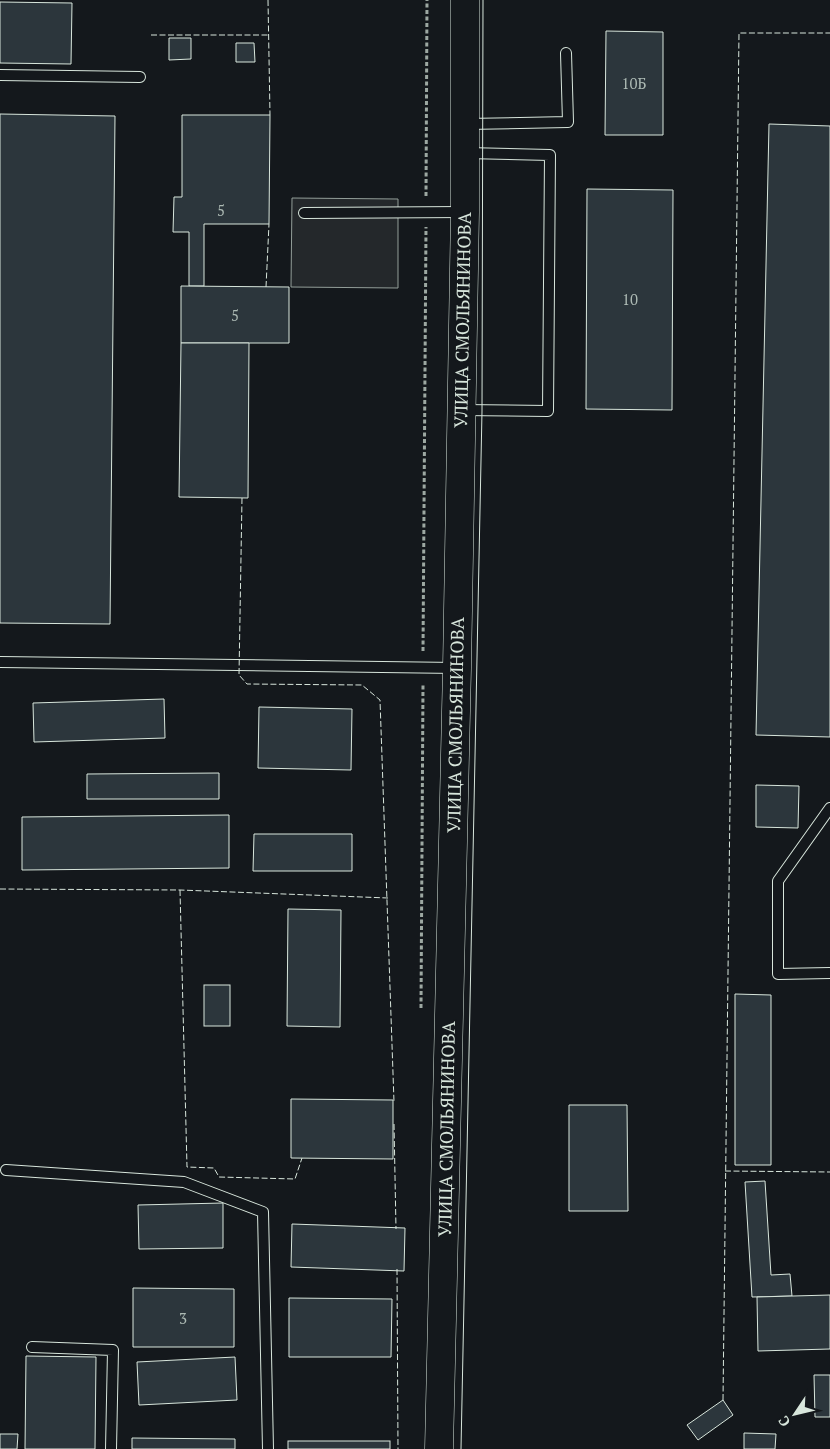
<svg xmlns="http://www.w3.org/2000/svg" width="830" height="1449" font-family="'PT Serif',serif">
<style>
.parking{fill:#24282b;stroke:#939e99}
.building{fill:#2c363c;stroke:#d8e6dc}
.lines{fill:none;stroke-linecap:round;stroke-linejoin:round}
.lane-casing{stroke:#d8e6dc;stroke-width:12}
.secondary-casing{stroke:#d8e6dc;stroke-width:29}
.path{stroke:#9da8a2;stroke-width:3;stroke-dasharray:4 2.5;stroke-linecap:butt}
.lane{stroke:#14181c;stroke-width:10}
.secondary{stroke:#14181c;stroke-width:28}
.tram{stroke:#d8e6dc;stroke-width:1}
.fence{stroke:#d8e6dc;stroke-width:1;stroke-dasharray:6 2.5;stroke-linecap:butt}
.labels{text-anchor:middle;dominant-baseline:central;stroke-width:4;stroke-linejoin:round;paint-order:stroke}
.number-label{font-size:15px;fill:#adbab4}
.street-label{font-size:18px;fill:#d8e6dc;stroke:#14181c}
</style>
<rect width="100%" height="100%" fill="#14181c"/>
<polygon class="parking" points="292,198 398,199 398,288 291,287"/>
<g class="building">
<polygon points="0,2 72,3 71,64 0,63"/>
<polygon points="606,31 663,32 663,135 605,135"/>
<polygon points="169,38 191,38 191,59 169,60"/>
<polygon points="236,43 254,43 255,62 236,62"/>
<polygon points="0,114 115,116 110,624 0,623"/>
<polygon points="182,115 270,115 269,224 204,224 204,286 189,286 189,232 173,232 174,197 182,197"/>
<polygon points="769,124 830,126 830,737 756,735"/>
<polygon points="587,189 673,190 672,410 586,409"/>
<polygon points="181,286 289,287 289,343 181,343"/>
<polygon points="181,343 249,343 248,498 179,497"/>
<polygon points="164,699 165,738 34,742 33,703"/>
<polygon points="259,707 352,709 351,770 258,768"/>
<polygon points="219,773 219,799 87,799 87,774"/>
<polygon points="756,785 799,786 798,828 756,827"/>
<polygon points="229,815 229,868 22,870 22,817"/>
<polygon points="254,834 352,834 352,871 253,871"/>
<polygon points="288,909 341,910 340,1027 287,1026"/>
<rect x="204" y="985" width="26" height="41"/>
<polygon points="735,994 771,995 771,1165 735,1165"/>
<polygon points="291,1099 393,1100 393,1159 291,1158"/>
<polygon points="569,1105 627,1105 628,1211 569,1211"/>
<polygon points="765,1181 771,1275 790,1274 792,1296 752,1297 745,1182"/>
<polygon points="223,1203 223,1248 139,1249 138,1205"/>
<polygon points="292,1224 405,1228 404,1271 291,1267"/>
<polygon points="133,1288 234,1289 234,1347 133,1347"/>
<polygon points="830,1295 830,1349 758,1351 757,1297"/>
<polygon points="289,1298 392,1299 391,1357 289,1357"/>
<polygon points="26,1356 96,1357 95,1449 25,1449"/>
<polygon points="235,1357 237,1400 139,1405 137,1362"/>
<polygon points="814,1375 830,1375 830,1417 815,1417"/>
<polygon points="723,1400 733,1415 698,1440 687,1425"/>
<polygon points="744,1433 776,1434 775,1449 744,1449"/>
<polygon points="0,1434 18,1434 17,1449 0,1449"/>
<polygon points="132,1438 235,1439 235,1449 132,1449"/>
<rect x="288" y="1441" width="102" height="8"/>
</g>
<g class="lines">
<defs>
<g id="lane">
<polyline points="0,75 140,77"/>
<polyline points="466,124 568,122 566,53"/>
<polyline points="304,213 464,212"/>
<polyline points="461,410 548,411 550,155 466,153"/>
<polyline points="0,662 456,668"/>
<polyline points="830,808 778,881 778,974 830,973"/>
<polyline points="6,1170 184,1182 263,1212 268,1449"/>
<polyline points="32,1347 113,1350 111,1449"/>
</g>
<polyline id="secondary" points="439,1449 457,668 465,212 465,0"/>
</defs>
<use href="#lane" class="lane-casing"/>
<use href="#secondary" class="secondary-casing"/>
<g class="path">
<polyline points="426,196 427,0"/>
<polyline points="423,651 426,227"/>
<polyline points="421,1008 423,685"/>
</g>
<use href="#lane" class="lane"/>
<use href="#secondary" class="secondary"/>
<polyline class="tram" points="461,1449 482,411 483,0"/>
<g class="fence">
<polyline points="268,0 270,115"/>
<polyline points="151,35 269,35"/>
<polyline points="266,287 269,224"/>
<polyline points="242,498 239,675 247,684 362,685 380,700 394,1102"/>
<polyline points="0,889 180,890 388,898"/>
<polyline points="180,890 187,1167 214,1168 219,1177 295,1179 302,1158"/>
<polyline points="394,1124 396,1229"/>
<polyline points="725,1171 830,1172"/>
<polyline points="397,1269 398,1449"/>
<polyline points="723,1400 739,33 830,33"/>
</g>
</g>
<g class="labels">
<g class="number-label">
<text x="634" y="83">10Б</text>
<text x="221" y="210">5</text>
<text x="630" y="299">10</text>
<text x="235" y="315">5</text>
<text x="183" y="1318">3</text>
</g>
<g class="street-label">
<text transform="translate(462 320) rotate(-89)">УЛИЦА СМОЛЬЯНИНОВА</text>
<text transform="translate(455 725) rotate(-89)">УЛИЦА СМОЛЬЯНИНОВА</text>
<text transform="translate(446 1129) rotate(-89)">УЛИЦА СМОЛЬЯНИНОВА</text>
</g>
</g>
<g transform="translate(795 1414) rotate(235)" stroke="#14181c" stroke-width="4" paint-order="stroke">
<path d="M0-4L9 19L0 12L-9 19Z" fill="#d8e6dc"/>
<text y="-8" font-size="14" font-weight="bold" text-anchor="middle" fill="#d8e6dc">С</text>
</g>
</svg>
